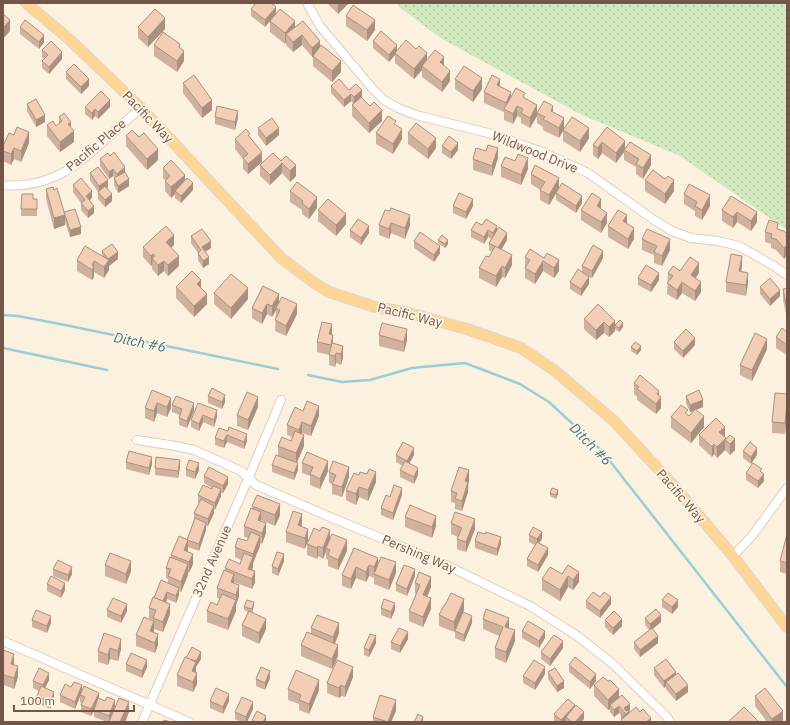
<svg xmlns="http://www.w3.org/2000/svg" width="790" height="725" font-family="'IBM Plex Sans',sans-serif">
<style>
.grass{fill:url(#grass-dots)}
.lines{fill:none;stroke-linecap:round;stroke-linejoin:round}
.stream{stroke:#9aced7;stroke-width:2.5}
.minor-casing{stroke:#e0cdbb;stroke-width:10}
.major-casing{stroke:#ddd6d3;stroke-width:12}
.minor{stroke:#fff;stroke-width:8}
.major{stroke:#fdd696;stroke-width:10}
.wall{fill:#d0b19d}
.shaded-wall{fill:#a9907f}
.building{fill:#f2ceb6;stroke:#a9907f}
.labels{text-anchor:middle;dominant-baseline:central;stroke-width:3.5;stroke-linejoin:round;paint-order:stroke}
.street-label{font-size:13px;fill:#735647;stroke:#fff5e5}
.water-label{font-size:14px;font-style:italic;fill:#3e7580;stroke:#fff5e5}
</style>
<defs>
<pattern id="grass-dots" width="8" height="8" patternUnits="userSpaceOnUse"><rect width="8" height="8" fill="#d0e9be"/><path d="M2 2h.1M6 6h.1" fill="none" stroke="#adc09c" stroke-width="1.8" stroke-linecap="round"/></pattern>
</defs>
<rect width="100%" height="100%" fill="#fcf1df"/>
<polygon class="grass" points="397,3 787,3 787,230 680,156 582,115 442,39 399,7"/>
<g class="lines">
<g class="stream">
<polyline points="3,315 18,316 65,325 278,369"/>
<polyline points="3,348 107,370"/>
<polyline points="308,375 342,382 370,380 412,368 465,363 520,384 549,402 602,451 787,687"/>
</g>
<defs>
<g id="minor">
<polyline points="307,3 320,26 372,88 384,100 398,108 416,115 492,134 542,152 588,173 654,220 672,231 691,238 718,241 739,246 774,266 787,275"/>
<path d="M 3,185 C 31,188 61,178 83,159 C 90,153 97,147 104,141 C 116,130 128,119 141,108"/>
<polyline points="137,440 176,446 194,450 241,471 256,485 330,517 444,564 530,606 576,635 613,664 667,717 670,722"/>
<polyline points="733,556 752,536 787,488"/>
<polyline points="3,641 189,722"/>
<polyline points="142,722 248,479 281,400"/>
</g>
<polyline id="major" points="26,3 69,39 141,108 281,258 313,282 329,292 375,307 405,312 470,330 521,348 554,370 581,393 614,421 672,484 733,556 787,627"/>
</defs>
<use href="#minor" class="minor-casing"/>
<use href="#major" class="major-casing"/>
<use href="#minor" class="minor"/>
<use href="#major" class="major"/>
</g>
<g class="wall">
<polygon points="327,3 349,3 338,14"/>
<polygon points="251,9 276,14 265,27 251,16"/>
<polygon points="346,16 375,30 367,41 346,26"/>
<polygon points="270,21 295,27 320,46 341,72 332,82 313,66 313,58 302,45 293,52 286,45 286,42 285,44 270,32"/>
<polygon points="20,27 44,42 39,49 20,34"/>
<polygon points="138,27 165,29 148,47 138,38"/>
<polygon points="373,41 444,66 450,81 442,92 422,77 422,70 414,79 395,63 395,55 389,62 373,48"/>
<polygon points="154,45 180,48 184,61 177,72 154,56"/>
<polygon points="42,50 62,59 49,74 42,68 42,61 44,59 42,57"/>
<polygon points="66,72 89,86 81,94 66,79"/>
<polygon points="455,79 482,89 473,102 455,89"/>
<polygon points="183,83 212,110 202,118 183,93"/>
<polygon points="331,86 349,90 362,97 382,121 369,133 352,116 352,105 353,104 351,101 344,107 331,93"/>
<polygon points="500,86 511,96 525,98 537,113 553,112 564,129 589,138 580,152 563,141 563,131 559,138 543,130 543,127 537,123 537,116 530,128 521,123 521,118 517,116 513,124 504,120 504,112 484,103 484,92"/>
<polygon points="27,104 45,122 36,127 27,111"/>
<polygon points="85,107 110,107 98,119 95,116 92,120 85,114"/>
<polygon points="59,117 71,128 74,142 60,152 47,136 47,125 56,126 59,124"/>
<polygon points="215,117 238,118 235,130 215,124"/>
<polygon points="607,127 625,148 651,165 643,179 636,174 636,167 624,160 624,152 616,163 602,153 598,159 593,155 593,145"/>
<polygon points="258,128 279,135 266,146 258,135"/>
<polygon points="376,133 402,139 393,154 376,144"/>
<polygon points="408,133 436,148 428,159 408,144"/>
<polygon points="126,136 139,137 158,160 147,170 126,146"/>
<polygon points="250,137 262,162 248,174 243,169 243,159 235,149 235,139"/>
<polygon points="29,143 21,162 14,159 11,165 3,161 3,146"/>
<polygon points="442,146 458,150 451,159 442,153"/>
<polygon points="273,153 296,176 290,182 282,173 270,185 260,176 260,165"/>
<polygon points="498,158 492,176 473,170 473,159"/>
<polygon points="100,159 125,172 129,186 118,193 114,185 114,178 115,178 113,176 109,179 100,166"/>
<polygon points="501,166 528,169 521,185 501,177"/>
<polygon points="163,168 185,180 193,190 181,203 175,198 175,194 171,198 165,191 165,180 163,178"/>
<polygon points="90,173 108,187 107,187 112,201 105,207 98,199 98,192 90,180"/>
<polygon points="531,174 559,188 582,203 576,213 556,200 556,194 549,205 540,200 540,190 531,184"/>
<polygon points="665,179 674,191 665,204 645,191 645,180"/>
<polygon points="73,185 92,198 90,200 94,213 88,218 81,210 81,203 73,192"/>
<polygon points="46,189 54,190 64,213 81,234 70,237 65,222 65,225 54,229 46,199"/>
<polygon points="290,191 317,208 309,219 302,214 302,210 290,202"/>
<polygon points="22,194 33,199 37,199 37,216 21,216"/>
<polygon points="684,194 710,206 702,220 695,216 695,211 684,204"/>
<polygon points="731,196 757,222 751,231 737,222 733,228 722,221 722,210"/>
<polygon points="453,206 473,206 466,219 453,213"/>
<polygon points="601,209 607,223 601,233 581,220 581,210"/>
<polygon points="318,210 346,224 336,236 318,221"/>
<polygon points="385,210 410,225 405,239 391,233 389,239 379,235 379,225"/>
<polygon points="627,224 634,239 628,249 608,237 608,226"/>
<polygon points="482,225 497,230 507,240 501,250 512,265 505,278 502,277 496,287 479,278 479,268 489,257 492,252 489,250 489,243 491,239 488,237 484,244 471,237 471,230"/>
<polygon points="778,229 787,234 784,259 776,250 771,248 771,244 765,242 765,232"/>
<polygon points="350,230 369,233 361,245 350,237"/>
<polygon points="191,236 211,248 205,252 209,264 203,268 198,260 198,253 191,243"/>
<polygon points="642,239 670,250 662,266 654,263 654,255 642,250"/>
<polygon points="438,240 448,244 445,248 438,243"/>
<polygon points="414,241 440,253 434,262 414,248"/>
<polygon points="174,245 171,247 179,266 168,276 164,271 158,276 152,269 152,265 151,266 143,257 143,247"/>
<polygon points="530,249 559,271 554,278 543,271 535,284 525,278 525,257"/>
<polygon points="102,251 118,259 109,266 109,270 104,278 94,272 94,277 92,280 77,271 77,260 102,256"/>
<polygon points="603,258 592,278 589,277 589,284 581,296 570,289 570,282 582,272 582,266"/>
<polygon points="742,266 741,272 748,283 746,296 726,292 726,282"/>
<polygon points="680,271 699,273 695,278 701,292 695,301 682,293 677,300 667,294 668,273"/>
<polygon points="638,278 659,280 651,292 638,285"/>
<polygon points="263,286 279,302 297,314 286,336 275,331 276,310 272,317 267,314 262,324 252,318 252,308"/>
<polygon points="176,287 201,288 207,304 194,317 176,298"/>
<polygon points="760,287 780,296 770,306 760,294"/>
<polygon points="787,288 787,319 783,300 783,289"/>
<polygon points="214,293 248,299 231,319 214,304"/>
<polygon points="598,304 615,331 609,337 604,333 596,340 584,329 584,319"/>
<polygon points="615,325 623,327 619,332 615,329"/>
<polygon points="787,332 787,355 776,348 776,337"/>
<polygon points="332,334 333,344 343,357 341,365 336,363 335,367 329,365 329,355 317,352 317,342"/>
<polygon points="379,335 407,340 404,352 379,346"/>
<polygon points="674,342 695,345 683,358 674,349"/>
<polygon points="631,347 641,350 637,355 631,351"/>
<polygon points="767,349 752,381 740,375 740,365"/>
<polygon points="634,383 659,396 661,408 656,414 637,400 637,397 634,394"/>
<polygon points="787,394 785,434 772,433 772,422"/>
<polygon points="208,396 225,402 222,409 208,403"/>
<polygon points="686,396 703,407 696,410 704,427 691,443 671,428 671,417 688,414 689,416 693,411 690,412 686,403"/>
<polygon points="171,398 171,408 167,417 157,413 154,422 145,418 145,408"/>
<polygon points="198,403 217,417 214,427 203,422 199,431 191,427 191,420"/>
<polygon points="172,405 194,410 187,428 179,425 179,418 180,415 172,412"/>
<polygon points="258,407 248,430 237,426 237,415"/>
<polygon points="319,416 311,436 302,433 302,434 304,446 297,463 298,470 294,480 272,472 272,465 278,456 278,446 291,441 292,437 287,435 287,425"/>
<polygon points="228,431 247,441 244,449 227,442 224,448 215,445 215,438"/>
<polygon points="699,435 725,437 735,450 730,455 725,450 717,458 714,454 712,457 699,445"/>
<polygon points="743,451 757,455 751,464 743,458"/>
<polygon points="396,455 414,455 409,463 418,475 414,484 400,477 400,470 403,466 396,462"/>
<polygon points="126,462 152,464 149,475 126,469"/>
<polygon points="302,463 328,471 320,489 310,485 310,476 302,473"/>
<polygon points="180,467 178,478 155,475 155,468"/>
<polygon points="186,469 199,470 195,479 186,476"/>
<polygon points="329,472 349,477 342,497 332,494 332,484 329,483"/>
<polygon points="762,472 764,481 758,488 746,480 746,473"/>
<polygon points="204,476 228,484 223,493 221,493 221,496 215,510 214,509 214,513 208,526 206,526 206,530 199,551 188,547 188,552 193,564 189,573 188,572 188,575 181,592 179,591 179,595 176,603 167,599 166,602 170,614 163,632 154,629 154,632 158,645 155,653 136,646 136,635 153,621 153,620 149,618 149,608 154,598 168,583 168,579 166,578 166,568 171,558 171,555 187,540 194,520 194,513 199,503 198,502 198,495 212,489 212,488 204,483"/>
<polygon points="469,481 468,492 462,511 455,509 455,503 451,502 451,491"/>
<polygon points="376,482 368,501 359,497 356,505 346,500 346,490"/>
<polygon points="550,493 558,494 556,499 550,496"/>
<polygon points="402,495 393,520 381,515 381,508 390,497"/>
<polygon points="252,506 280,515 275,526 261,520 266,533 262,544 260,543 260,546 253,563 253,567 252,570 255,582 252,589 234,582 239,596 236,605 236,611 228,630 207,622 207,611 217,605 220,599 217,598 217,588 225,571 225,568 240,564 241,560 235,557 235,547 247,541 248,538 244,537 244,526 252,509"/>
<polygon points="405,517 436,526 432,538 405,527"/>
<polygon points="451,523 475,529 466,552 457,549 457,539 458,537 451,534"/>
<polygon points="302,524 301,527 308,540 305,549 286,542 286,532"/>
<polygon points="485,534 501,544 497,556 475,548 475,541"/>
<polygon points="787,534 787,574 780,572 780,561"/>
<polygon points="529,535 542,539 539,543 548,555 538,572 527,566 527,559 535,545 529,542"/>
<polygon points="330,539 347,551 338,570 328,566 328,560 326,559 326,551 323,559 318,556 317,559 307,555 307,544"/>
<polygon points="354,548 378,564 396,573 389,590 374,584 374,577 374,578 369,576 366,582 356,578 351,589 342,586 342,575"/>
<polygon points="284,561 278,576 272,573 272,566"/>
<polygon points="105,565 131,571 126,584 105,576"/>
<polygon points="568,565 579,582 573,590 568,587 560,601 542,590 542,579 562,574"/>
<polygon points="53,569 72,574 68,582 53,576"/>
<polygon points="415,576 407,596 396,591 396,584"/>
<polygon points="415,583 431,587 427,597 431,609 423,627 409,621 409,611 416,594 415,593"/>
<polygon points="47,584 65,590 61,598 47,591"/>
<polygon points="662,600 678,607 672,614 662,607"/>
<polygon points="586,601 611,604 600,618 586,608"/>
<polygon points="254,605 252,612 266,629 259,644 242,636 242,625 248,612 244,610 244,607"/>
<polygon points="381,608 395,610 391,619 381,615"/>
<polygon points="107,610 127,611 121,623 107,617"/>
<polygon points="464,610 454,632 439,626 439,615"/>
<polygon points="645,618 661,622 653,629 658,643 640,657 634,649 634,642 649,630 645,625"/>
<polygon points="483,619 509,628 515,641 506,663 495,658 495,648 499,636 483,629"/>
<polygon points="32,620 51,623 47,633 32,627"/>
<polygon points="605,620 622,626 613,635 605,627"/>
<polygon points="472,623 464,642 455,638 455,631"/>
<polygon points="311,628 339,633 335,644 338,656 332,669 301,656 301,645 311,634"/>
<polygon points="522,631 545,638 539,648 522,638"/>
<polygon points="104,633 121,649 118,661 110,659 108,665 98,662 98,651"/>
<polygon points="408,639 400,653 391,649 391,642"/>
<polygon points="376,643 369,657 364,655 364,648"/>
<polygon points="563,648 550,666 541,659 541,652"/>
<polygon points="3,650 14,665 18,677 14,689 4,685 3,687"/>
<polygon points="186,658 201,659 196,667 196,673 197,684 193,692 177,686 177,675"/>
<polygon points="126,664 147,667 142,678 126,671"/>
<polygon points="569,665 596,681 590,689 569,672"/>
<polygon points="654,668 676,675 688,692 676,701 666,689 666,686 664,688 654,675"/>
<polygon points="548,672 564,688 557,692 548,679"/>
<polygon points="545,674 535,690 523,683 523,676"/>
<polygon points="353,677 345,697 341,696 339,698 327,693 327,683"/>
<polygon points="270,678 265,690 256,686 256,679"/>
<polygon points="49,680 45,688 54,699 50,709 37,703 37,696 39,691 33,688 33,681"/>
<polygon points="594,685 619,697 630,711 629,713 640,712 651,722 621,722 621,715 619,713 614,717 610,712 610,709 608,710 594,696"/>
<polygon points="288,689 319,690 309,714 299,710 299,704 288,700"/>
<polygon points="82,692 99,698 115,707 129,712 125,722 107,722 94,717 94,711 91,716 81,712 81,705 82,703 80,702 80,696 75,709 60,702 60,695"/>
<polygon points="755,696 783,711 782,722 767,722 755,706"/>
<polygon points="210,701 229,701 223,714 210,708"/>
<polygon points="575,707 584,719 581,722 566,722 566,721 566,722 556,722 554,721 554,714"/>
<polygon points="253,709 247,722 241,722 235,719 235,712"/>
<polygon points="396,711 391,722 373,722 373,717"/>
</g>
<g class="shaded-wall">
<polygon points="338,3 349,3 338,14"/>
<polygon points="276,7 276,14 265,27 265,20"/>
<polygon points="165,18 165,29 148,47 148,37"/>
<polygon points="10,20 10,31 3,39 3,28"/>
<polygon points="375,20 375,30 367,41 367,30"/>
<polygon points="295,21 295,31 286,34 286,42 285,44 285,33"/>
<polygon points="44,35 44,42 39,49 39,42"/>
<polygon points="302,35 302,45 293,52 293,42"/>
<polygon points="320,41 320,52 313,56 312,58 312,48"/>
<polygon points="397,45 397,52 395,53 395,55 389,62 389,55"/>
<polygon points="184,51 184,61 177,72 177,61"/>
<polygon points="62,52 62,59 49,74 49,67"/>
<polygon points="427,53 427,64 422,66 422,70 414,79 414,69"/>
<polygon points="444,57 444,67 440,62"/>
<polygon points="341,61 341,72 332,82 332,71"/>
<polygon points="450,71 450,81 442,92 442,82"/>
<polygon points="482,78 482,89 473,102 473,91"/>
<polygon points="89,79 89,86 81,94 81,87"/>
<polygon points="500,79 500,89 497,85"/>
<polygon points="362,90 362,97 354,104 354,97"/>
<polygon points="511,92 511,102 506,110 506,103"/>
<polygon points="351,94 351,101 344,107 344,100"/>
<polygon points="110,100 110,107 98,119 98,112"/>
<polygon points="212,100 212,110 202,118 202,108"/>
<polygon points="537,105 537,116 530,128 530,118"/>
<polygon points="517,106 517,116 513,124 513,114"/>
<polygon points="553,106 553,117 551,111"/>
<polygon points="95,109 95,116 92,120 92,113"/>
<polygon points="382,110 382,121 369,133 369,123"/>
<polygon points="238,111 238,118 235,130 235,122"/>
<polygon points="45,115 45,122 36,127 36,120"/>
<polygon points="564,118 564,129 559,138 559,128"/>
<polygon points="71,122 71,132 68,124"/>
<polygon points="279,128 279,135 266,146 266,138"/>
<polygon points="589,128 589,138 580,152 580,141"/>
<polygon points="402,129 402,139 393,154 393,144"/>
<polygon points="74,131 74,142 60,152 60,142"/>
<polygon points="29,132 29,143 21,162 21,151"/>
<polygon points="436,138 436,148 428,159 428,149"/>
<polygon points="625,141 625,150 624,150 624,152 616,163 616,153"/>
<polygon points="602,142 602,153 598,159 598,148"/>
<polygon points="458,143 458,150 451,159 451,152"/>
<polygon points="14,148 14,159 11,165 11,154"/>
<polygon points="498,148 498,158 492,176 492,166"/>
<polygon points="158,149 158,160 147,170 147,159"/>
<polygon points="262,152 262,162 248,174 248,164"/>
<polygon points="651,155 651,165 643,179 643,168"/>
<polygon points="528,158 528,169 521,185 521,175"/>
<polygon points="282,163 282,173 270,185 270,175"/>
<polygon points="296,165 296,176 290,182 290,171"/>
<polygon points="125,167 125,174 117,180 117,174"/>
<polygon points="113,169 113,176 109,179 109,172"/>
<polygon points="185,175 185,185 175,191 175,194 171,198 171,187"/>
<polygon points="559,178 559,188 549,205 549,195"/>
<polygon points="129,179 129,186 118,193 118,186"/>
<polygon points="108,180 108,187 99,193 99,186"/>
<polygon points="674,180 674,191 665,204 665,194"/>
<polygon points="193,183 193,190 181,203 181,196"/>
<polygon points="92,191 92,198 86,203 86,196"/>
<polygon points="112,194 112,201 105,207 105,200"/>
<polygon points="710,195 710,206 702,220 702,210"/>
<polygon points="582,196 582,203 576,213 576,206"/>
<polygon points="317,197 317,208 309,219 309,209"/>
<polygon points="473,199 473,206 466,219 466,212"/>
<polygon points="601,199 601,209 597,206"/>
<polygon points="94,206 94,213 88,218 88,211"/>
<polygon points="737,212 737,222 733,228 733,217"/>
<polygon points="757,212 757,222 751,231 751,221"/>
<polygon points="607,213 607,223 601,233 601,222"/>
<polygon points="346,214 346,224 336,236 336,225"/>
<polygon points="65,215 65,225 54,229 54,218"/>
<polygon points="410,215 410,225 405,239 405,228"/>
<polygon points="627,215 627,226 623,221"/>
<polygon points="391,223 391,233 389,239 389,229"/>
<polygon points="369,226 369,233 361,245 361,238"/>
<polygon points="497,226 497,233 493,240 493,233"/>
<polygon points="81,227 81,234 70,237 70,230"/>
<polygon points="634,228 634,239 628,249 628,239"/>
<polygon points="488,230 488,237 484,244 484,237"/>
<polygon points="507,233 507,240 498,255 498,248"/>
<polygon points="174,235 174,245 166,252 166,242"/>
<polygon points="670,239 670,250 662,266 662,256"/>
<polygon points="448,240 448,244 445,248 445,244"/>
<polygon points="211,241 211,248 202,254 202,247"/>
<polygon points="787,245 787,256 784,259 784,248"/>
<polygon points="440,246 440,253 434,262 434,255"/>
<polygon points="603,251 603,258 592,278 592,271"/>
<polygon points="118,252 118,259 109,266 109,270 104,278 104,267 108,259"/>
<polygon points="153,254 152,265 151,266 151,256"/>
<polygon points="512,255 512,265 505,278 505,268"/>
<polygon points="179,256 179,266 168,276 168,265"/>
<polygon points="742,256 742,266 739,282 739,271"/>
<polygon points="209,257 209,264 203,268 203,261"/>
<polygon points="559,260 559,271 554,278 554,268"/>
<polygon points="94,261 94,277 92,280 92,265"/>
<polygon points="164,261 164,271 158,276 158,265"/>
<polygon points="543,261 543,271 535,284 535,274"/>
<polygon points="699,263 699,273 691,285 691,275"/>
<polygon points="502,266 502,277 496,287 496,276"/>
<polygon points="659,273 659,280 651,292 651,285"/>
<polygon points="748,273 748,283 746,296 746,285"/>
<polygon points="589,277 589,284 581,296 581,289"/>
<polygon points="201,280 201,291 197,284"/>
<polygon points="682,282 682,293 677,300 677,290"/>
<polygon points="701,282 701,292 695,301 695,291"/>
<polygon points="248,288 248,299 231,319 231,308"/>
<polygon points="780,290 780,296 770,306 770,299"/>
<polygon points="207,294 207,304 194,317 194,306"/>
<polygon points="279,294 279,305 276,308 276,310 272,317 272,306"/>
<polygon points="267,304 267,314 262,324 262,313"/>
<polygon points="297,304 297,314 286,336 286,326"/>
<polygon points="615,321 615,331 609,337 609,327"/>
<polygon points="604,322 604,333 596,340 596,330"/>
<polygon points="623,323 623,327 619,332 619,328"/>
<polygon points="332,324 332,335 329,334"/>
<polygon points="407,329 407,340 404,352 404,342"/>
<polygon points="333,335 333,345 331,355 331,345"/>
<polygon points="695,338 695,345 683,358 683,351"/>
<polygon points="767,339 767,349 752,381 752,370"/>
<polygon points="343,346 343,357 341,365 341,354"/>
<polygon points="641,346 641,350 637,355 637,351"/>
<polygon points="336,353 336,363 335,367 335,356"/>
<polygon points="659,391 659,399 661,397 661,408 656,414 656,404 657,394"/>
<polygon points="225,395 225,402 222,409 222,402"/>
<polygon points="258,397 258,407 248,430 248,420"/>
<polygon points="171,398 171,408 167,417 167,407"/>
<polygon points="703,400 703,407 690,412 690,405"/>
<polygon points="157,403 157,413 154,422 154,411"/>
<polygon points="194,403 194,410 187,428 187,421"/>
<polygon points="787,403 787,414 785,434 785,423"/>
<polygon points="319,406 319,416 311,436 311,426"/>
<polygon points="217,410 217,417 214,427 214,420"/>
<polygon points="203,415 203,422 199,431 199,424"/>
<polygon points="704,416 704,427 691,443 691,433"/>
<polygon points="302,422 302,433 299,440 299,430"/>
<polygon points="725,427 725,437 719,432"/>
<polygon points="247,434 247,441 244,449 244,442"/>
<polygon points="227,435 227,442 224,448 224,441"/>
<polygon points="304,435 304,446 296,464 296,453"/>
<polygon points="735,439 735,450 730,455 730,444"/>
<polygon points="725,440 725,450 717,458 717,447"/>
<polygon points="714,444 714,454 712,457 712,447"/>
<polygon points="414,448 414,455 407,468 407,461"/>
<polygon points="757,448 757,455 751,464 751,457"/>
<polygon points="152,457 152,464 149,475 149,468"/>
<polygon points="180,460 180,467 178,478 178,471"/>
<polygon points="328,461 328,471 320,489 320,479"/>
<polygon points="199,463 199,470 195,479 195,472"/>
<polygon points="298,463 298,470 294,480 294,473"/>
<polygon points="349,467 349,477 342,497 342,487"/>
<polygon points="418,468 418,475 414,484 414,477"/>
<polygon points="469,470 469,481 465,492 465,481"/>
<polygon points="376,472 376,482 368,501 368,490"/>
<polygon points="764,474 764,481 758,488 758,481"/>
<polygon points="228,477 228,484 223,493 223,486"/>
<polygon points="468,482 468,492 462,511 462,501"/>
<polygon points="359,487 359,497 356,505 356,494"/>
<polygon points="402,488 402,495 393,520 393,513"/>
<polygon points="221,489 221,496 215,510 215,503"/>
<polygon points="558,490 558,494 556,499 556,495"/>
<polygon points="280,504 280,515 275,526 275,515"/>
<polygon points="214,506 214,513 208,526 208,519"/>
<polygon points="261,512 261,523 258,520"/>
<polygon points="302,514 302,524 298,536 298,525"/>
<polygon points="436,516 436,526 432,538 432,527"/>
<polygon points="475,519 475,529 466,552 466,542"/>
<polygon points="206,523 206,530 199,551 199,544"/>
<polygon points="266,523 266,533 262,544 262,533"/>
<polygon points="308,529 308,540 305,549 305,538"/>
<polygon points="330,530 330,541 326,548 326,551 323,559 323,548"/>
<polygon points="542,532 542,539 537,546 537,539"/>
<polygon points="260,536 260,546 253,563 253,567 249,578 248,569 253,558 253,554"/>
<polygon points="501,537 501,544 497,556 497,549"/>
<polygon points="188,540 188,551 184,560 184,550"/>
<polygon points="347,540 347,551 338,570 338,560"/>
<polygon points="318,546 318,556 317,559 317,548"/>
<polygon points="548,548 548,555 538,572 538,565"/>
<polygon points="193,554 193,564 189,573 189,562"/>
<polygon points="284,554 284,561 278,576 278,569"/>
<polygon points="378,558 378,568 374,574 374,578 374,567"/>
<polygon points="131,561 131,571 126,584 126,574"/>
<polygon points="396,562 396,573 389,590 389,580"/>
<polygon points="188,564 188,575 181,592 181,582"/>
<polygon points="369,565 369,576 366,582 366,572"/>
<polygon points="72,567 72,574 68,582 68,575"/>
<polygon points="356,567 356,578 351,589 351,579"/>
<polygon points="415,569 415,576 407,596 407,589"/>
<polygon points="255,571 255,582 252,589 252,579"/>
<polygon points="579,572 579,582 573,590 573,580"/>
<polygon points="234,574 234,585 231,582"/>
<polygon points="568,576 568,587 560,601 560,590"/>
<polygon points="431,577 431,587 423,606 423,595"/>
<polygon points="65,583 65,590 61,598 61,591"/>
<polygon points="239,585 239,596 236,605 236,595"/>
<polygon points="179,588 179,595 176,603 176,596"/>
<polygon points="167,592 167,599 163,609 163,602"/>
<polygon points="611,597 611,604 600,618 600,611"/>
<polygon points="431,598 431,609 423,627 423,617"/>
<polygon points="464,599 464,610 454,632 454,622"/>
<polygon points="236,600 236,611 228,630 228,619"/>
<polygon points="678,600 678,607 672,614 672,607"/>
<polygon points="254,602 254,605 252,613 252,609"/>
<polygon points="395,603 395,610 391,619 391,612"/>
<polygon points="127,604 127,611 121,623 121,616"/>
<polygon points="170,604 170,614 163,632 163,622"/>
<polygon points="661,615 661,622 650,631 650,624"/>
<polygon points="51,616 51,623 47,633 47,626"/>
<polygon points="472,616 472,623 464,642 464,635"/>
<polygon points="509,618 509,628 505,627"/>
<polygon points="266,619 266,629 259,644 259,633"/>
<polygon points="622,619 622,626 613,635 613,628"/>
<polygon points="154,621 154,631 150,641 150,631"/>
<polygon points="339,623 339,633 333,647 333,637"/>
<polygon points="515,630 515,641 506,663 506,652"/>
<polygon points="545,631 545,638 539,648 539,641"/>
<polygon points="408,632 408,639 400,653 400,646"/>
<polygon points="158,634 158,645 155,653 155,643"/>
<polygon points="376,636 376,643 369,657 369,650"/>
<polygon points="658,636 658,643 640,657 640,650"/>
<polygon points="121,639 121,649 118,661 118,651"/>
<polygon points="563,641 563,648 550,666 550,659"/>
<polygon points="338,645 338,656 332,669 332,659"/>
<polygon points="110,648 110,659 108,665 108,655"/>
<polygon points="201,652 201,659 196,667 196,672 192,682 192,671 195,663"/>
<polygon points="14,654 14,665 11,664"/>
<polygon points="147,660 147,667 142,678 142,671"/>
<polygon points="18,666 18,677 14,689 14,678"/>
<polygon points="353,667 353,677 345,697 345,687"/>
<polygon points="545,667 545,674 535,690 535,683"/>
<polygon points="270,671 270,678 265,690 265,683"/>
<polygon points="676,672 676,679 666,682 666,686 664,688 664,681"/>
<polygon points="49,673 49,680 43,692 43,685"/>
<polygon points="197,673 197,684 193,692 193,682"/>
<polygon points="596,674 596,681 590,689 590,682"/>
<polygon points="4,675 4,685 3,687 3,677"/>
<polygon points="319,680 319,690 309,714 309,704"/>
<polygon points="564,681 564,688 557,692 557,686"/>
<polygon points="82,685 82,692 75,709 75,702"/>
<polygon points="341,685 341,696 339,698 339,688"/>
<polygon points="688,685 688,692 676,701 676,694"/>
<polygon points="619,689 619,700 610,705 610,709 608,710 608,700"/>
<polygon points="54,692 54,699 50,709 50,702"/>
<polygon points="99,693 99,700 91,716 91,709"/>
<polygon points="229,694 229,701 223,714 223,707"/>
<polygon points="115,700 115,707 109,722 109,716"/>
<polygon points="396,700 396,711 391,722 388,722"/>
<polygon points="129,702 129,712 125,722 120,722"/>
<polygon points="253,702 253,709 247,722 246,722 246,717"/>
<polygon points="630,704 630,711 625,715 624,708"/>
<polygon points="575,705 575,712 566,717 566,722 561,722 561,720"/>
<polygon points="619,706 619,713 614,717 614,710"/>
<polygon points="629,711 629,718 622,721 622,717"/>
<polygon points="783,711 783,722 772,722 772,719"/>
<polygon points="584,712 584,719 581,722 575,722"/>
<polygon points="266,716 266,722 263,722"/>
<polygon points="423,717 423,722 421,722"/>
<polygon points="651,718 651,722 646,722"/>
</g>
<g class="building">
<polygon points="256,3 261,3 261,4 262,3 271,3 276,7 265,20 251,9"/>
<polygon points="353,5 375,20 367,30 346,16"/>
<polygon points="155,9 165,18 148,37 138,27"/>
<polygon points="280,9 295,21 285,33 270,21"/>
<polygon points="3,14 10,20 3,28"/>
<polygon points="25,20 44,35 39,42 20,27"/>
<polygon points="303,21 320,41 312,48 302,35 293,42 286,34"/>
<polygon points="381,31 397,45 389,55 373,41"/>
<polygon points="163,32 180,44 179,47 184,51 177,61 154,45"/>
<polygon points="406,40 416,49 419,46 427,53 414,69 395,53"/>
<polygon points="51,41 62,52 49,67 42,61 48,55 42,50"/>
<polygon points="321,45 341,61 332,71 313,56"/>
<polygon points="435,50 444,57 440,62 450,71 442,82 422,66"/>
<polygon points="74,64 89,79 81,87 66,72"/>
<polygon points="464,66 482,78 473,91 455,79"/>
<polygon points="194,75 212,100 202,108 183,83"/>
<polygon points="492,75 500,79 497,85 511,92 506,103 484,92"/>
<polygon points="339,79 349,90 356,84 362,90 354,97 351,94 344,100 331,86"/>
<polygon points="516,88 525,93 523,97 537,105 530,118 521,113 523,109 517,106 513,114 504,109"/>
<polygon points="101,91 110,100 98,112 95,109 92,113 85,107"/>
<polygon points="361,97 370,106 374,102 382,110 369,123 352,105"/>
<polygon points="36,99 45,115 36,120 27,104"/>
<polygon points="544,101 553,106 551,111 564,118 559,128 543,119 545,117 537,113"/>
<polygon points="217,106 238,111 235,122 215,117"/>
<polygon points="64,113 71,122 68,124 74,131 60,142 47,125 53,121 56,126 62,121 59,117"/>
<polygon points="388,116 396,121 394,124 402,129 393,144 376,133"/>
<polygon points="572,117 589,128 580,141 563,130"/>
<polygon points="272,118 279,128 266,138 258,128"/>
<polygon points="416,123 436,138 428,149 408,133"/>
<polygon points="17,127 29,132 21,151 14,148 11,154 3,151 3,146 9,133 14,135"/>
<polygon points="607,127 625,141 616,153 602,142 598,148 593,145"/>
<polygon points="246,129 250,134 248,135 262,152 248,164 243,158 248,154 235,139"/>
<polygon points="132,130 139,137 144,133 158,149 147,159 126,136"/>
<polygon points="449,136 458,143 451,152 442,146"/>
<polygon points="630,142 651,155 643,168 636,164 639,159 624,150"/>
<polygon points="488,145 498,148 492,166 473,159 476,148 486,151"/>
<polygon points="114,152 125,167 117,174 113,169 109,172 100,159 108,153 110,156"/>
<polygon points="273,153 281,161 286,156 296,165 290,171 282,163 270,175 260,165"/>
<polygon points="518,154 528,158 521,175 501,166 505,157 515,161"/>
<polygon points="171,160 185,175 171,187 165,181 170,176 163,168"/>
<polygon points="535,165 559,178 549,195 540,190 545,182 531,174"/>
<polygon points="98,167 108,180 99,186 90,173"/>
<polygon points="653,170 665,179 668,176 674,180 665,194 645,180"/>
<polygon points="125,172 129,179 118,186 114,178"/>
<polygon points="81,178 92,191 86,196 94,206 88,211 81,203 85,200 73,185"/>
<polygon points="187,178 193,183 181,196 175,191"/>
<polygon points="297,182 317,197 309,209 302,203 303,201 290,191"/>
<polygon points="562,183 582,196 576,206 556,193"/>
<polygon points="689,184 710,195 702,210 695,206 697,202 684,194"/>
<polygon points="105,186 112,194 105,200 98,192"/>
<polygon points="53,187 54,190 57,188 65,215 54,218 46,189"/>
<polygon points="459,193 473,199 466,212 453,206"/>
<polygon points="592,193 601,199 597,206 607,213 601,222 581,210"/>
<polygon points="22,194 33,194 33,199 37,199 37,209 21,209"/>
<polygon points="731,196 757,212 751,221 737,212 733,217 722,210"/>
<polygon points="328,199 346,214 336,225 318,210"/>
<polygon points="391,208 410,215 405,228 391,223 389,229 379,225 385,210 390,211"/>
<polygon points="75,209 81,227 70,230 64,212"/>
<polygon points="618,210 627,215 623,221 634,228 628,239 608,226"/>
<polygon points="358,219 369,226 361,238 350,230"/>
<polygon points="486,219 497,226 493,233 488,230 484,237 471,230 476,222 482,225"/>
<polygon points="769,220 778,223 777,229 784,231 787,234 787,245 784,248 776,239 771,238 772,234 765,232"/>
<polygon points="166,226 174,235 166,242 179,256 168,265 164,261 158,265 152,258 155,256 153,254 151,256 143,247"/>
<polygon points="499,227 507,233 498,248 489,243"/>
<polygon points="202,229 211,241 202,247 209,257 203,261 198,253 201,250 191,236"/>
<polygon points="647,229 670,239 662,256 654,252 657,246 642,239"/>
<polygon points="420,232 440,246 434,255 414,241"/>
<polygon points="442,235 448,240 445,244 438,240"/>
<polygon points="112,244 118,252 108,259 102,251"/>
<polygon points="593,245 603,251 592,271 582,266"/>
<polygon points="85,246 109,260 104,267 94,261 92,265 94,266 92,270 77,260"/>
<polygon points="495,246 512,255 505,268 502,266 496,276 479,268 486,256 489,257"/>
<polygon points="530,249 544,258 547,253 559,260 554,268 543,261 535,274 525,268 530,260 525,257"/>
<polygon points="731,254 742,256 739,271 748,273 746,285 726,282"/>
<polygon points="690,257 699,263 691,275 701,282 695,291 682,282 677,290 667,283 673,276 668,273 673,266 680,271"/>
<polygon points="646,265 659,273 651,285 638,278"/>
<polygon points="578,269 589,277 581,289 570,282"/>
<polygon points="192,271 201,280 197,284 207,294 194,306 176,287"/>
<polygon points="231,274 248,288 231,308 214,293"/>
<polygon points="770,278 780,290 770,299 760,287"/>
<polygon points="263,286 279,294 272,306 267,304 262,313 252,308"/>
<polygon points="787,288 787,309 783,289"/>
<polygon points="282,297 297,304 286,326 275,320 280,310 276,308"/>
<polygon points="598,304 615,321 609,327 604,322 596,330 584,319"/>
<polygon points="620,320 623,323 619,328 615,325"/>
<polygon points="322,322 332,324 329,334 333,335 331,345 317,342"/>
<polygon points="382,323 407,329 404,342 379,335"/>
<polygon points="782,328 787,332 787,345 776,337"/>
<polygon points="686,329 695,338 683,351 674,342"/>
<polygon points="755,333 767,339 752,370 740,365"/>
<polygon points="635,342 641,346 637,351 631,347"/>
<polygon points="332,343 343,346 341,354 336,353 335,356 329,355"/>
<polygon points="640,375 659,391 657,394 661,397 656,404 637,389 639,387 634,383"/>
<polygon points="212,388 225,395 222,402 208,396"/>
<polygon points="152,390 171,398 167,407 157,403 154,411 145,408"/>
<polygon points="699,390 703,400 690,405 686,396"/>
<polygon points="247,392 258,397 248,420 237,415"/>
<polygon points="775,393 787,394 787,403 785,423 772,422"/>
<polygon points="176,396 194,403 187,421 179,418 182,409 172,405"/>
<polygon points="307,401 319,406 311,426 302,422 299,430 287,425 295,407 303,411"/>
<polygon points="198,403 217,410 214,420 203,415 199,424 191,420"/>
<polygon points="681,405 688,410 685,413 689,416 695,409 704,416 691,433 671,417"/>
<polygon points="716,418 725,427 719,432 726,438 717,447 714,444 712,447 699,435"/>
<polygon points="229,427 247,434 244,442 227,435 224,441 215,438 219,428 228,431"/>
<polygon points="295,431 304,435 296,453 278,446 282,437 291,441"/>
<polygon points="730,435 735,439 730,444 725,440"/>
<polygon points="403,442 414,448 407,461 396,455"/>
<polygon points="750,442 757,448 751,457 743,451"/>
<polygon points="129,451 152,457 149,468 126,462"/>
<polygon points="307,452 328,461 320,479 310,474 313,467 302,463"/>
<polygon points="276,455 298,463 294,473 272,465"/>
<polygon points="156,457 180,460 178,471 155,468"/>
<polygon points="189,460 199,463 195,472 186,469"/>
<polygon points="333,461 349,467 342,487 332,484 336,475 329,472"/>
<polygon points="405,461 418,468 414,477 400,470"/>
<polygon points="753,463 762,469 760,471 764,474 758,481 746,473"/>
<polygon points="209,467 228,477 223,486 204,476"/>
<polygon points="459,467 469,470 465,481 468,482 462,501 455,499 457,493 451,491"/>
<polygon points="369,469 376,472 368,490 359,487 356,494 346,490 354,473 359,475 360,472 367,474"/>
<polygon points="203,485 212,489 213,486 221,489 215,503 198,495"/>
<polygon points="394,485 402,488 393,513 381,508 386,495 390,497"/>
<polygon points="552,488 558,490 556,495 550,493"/>
<polygon points="257,495 280,504 275,515 252,506"/>
<polygon points="201,499 214,506 208,519 194,513"/>
<polygon points="410,505 436,516 432,527 405,517"/>
<polygon points="251,508 261,512 258,520 266,523 262,533 244,526"/>
<polygon points="293,511 302,514 298,525 308,529 305,538 286,532"/>
<polygon points="455,512 475,519 466,542 457,539 462,528 451,523"/>
<polygon points="195,518 206,523 199,544 187,540"/>
<polygon points="322,527 330,530 323,548 318,546 317,548 307,544 314,528 320,531"/>
<polygon points="533,527 542,532 537,539 529,535"/>
<polygon points="251,532 260,536 253,554 235,547 238,538 247,541"/>
<polygon points="478,532 485,534 486,532 501,537 497,549 475,541"/>
<polygon points="332,534 347,540 338,560 328,555 330,550 326,548"/>
<polygon points="787,534 787,563 780,561"/>
<polygon points="179,536 188,540 184,550 193,554 189,562 171,555"/>
<polygon points="537,542 548,548 538,565 527,559"/>
<polygon points="354,548 378,558 374,567 369,565 366,572 356,567 351,579 342,575"/>
<polygon points="277,552 284,554 278,569 272,566"/>
<polygon points="110,553 131,561 126,574 105,565"/>
<polygon points="244,553 253,557 248,569 255,571 252,579 225,568 229,559 240,564"/>
<polygon points="170,557 188,564 181,582 168,576 171,569 166,568"/>
<polygon points="381,557 396,562 389,580 374,574"/>
<polygon points="58,560 72,567 68,575 53,569"/>
<polygon points="404,565 415,569 407,589 396,584"/>
<polygon points="568,565 579,572 573,580 568,576 560,590 542,579 550,567 562,574"/>
<polygon points="224,570 234,574 231,582 239,585 236,595 217,588"/>
<polygon points="419,572 431,577 423,595 431,598 423,617 409,611 420,585 415,583"/>
<polygon points="51,576 65,583 61,591 47,584"/>
<polygon points="161,580 179,588 176,596 167,592 163,601 154,598"/>
<polygon points="593,592 600,597 604,592 611,597 600,611 586,601"/>
<polygon points="451,593 464,599 454,622 439,615 444,605 445,605"/>
<polygon points="668,593 678,600 672,607 662,600"/>
<polygon points="222,594 236,600 228,619 207,611 211,602 217,605"/>
<polygon points="153,597 170,604 163,622 153,618 156,610 149,608"/>
<polygon points="113,598 127,604 121,616 107,610"/>
<polygon points="384,599 395,603 391,612 381,608"/>
<polygon points="247,600 254,602 252,609 244,607"/>
<polygon points="486,609 509,618 505,627 515,630 506,652 495,648 503,627 483,619"/>
<polygon points="656,609 661,615 650,624 645,618"/>
<polygon points="36,610 51,616 47,626 32,620"/>
<polygon points="249,611 266,619 259,633 242,625"/>
<polygon points="614,611 622,619 613,628 605,620"/>
<polygon points="463,612 472,616 464,635 455,631"/>
<polygon points="317,615 339,623 333,637 311,628"/>
<polygon points="144,617 154,621 150,631 158,634 155,643 136,635"/>
<polygon points="528,621 545,631 539,641 522,631"/>
<polygon points="399,628 408,632 400,646 391,642"/>
<polygon points="652,628 658,636 640,650 634,642"/>
<polygon points="307,632 338,645 332,659 301,645"/>
<polygon points="104,633 121,639 118,651 110,648 108,655 98,651"/>
<polygon points="370,634 376,636 369,650 364,648"/>
<polygon points="554,635 563,641 550,659 541,652"/>
<polygon points="192,647 201,652 196,661 186,658"/>
<polygon points="3,650 14,654 11,664 18,666 14,678 4,675 3,677"/>
<polygon points="131,653 147,660 142,671 126,664"/>
<polygon points="185,657 196,662 192,671 197,673 193,682 177,675"/>
<polygon points="575,657 596,674 590,682 569,665"/>
<polygon points="666,659 676,672 664,681 654,668"/>
<polygon points="337,660 353,667 345,687 341,685 339,688 327,683"/>
<polygon points="534,660 545,667 535,683 523,676"/>
<polygon points="261,667 270,671 265,683 256,679"/>
<polygon points="39,668 49,673 43,685 33,681"/>
<polygon points="555,668 564,681 557,686 548,672"/>
<polygon points="296,670 319,680 309,704 299,700 301,695 288,689"/>
<polygon points="678,673 688,685 676,694 666,682"/>
<polygon points="603,677 608,681 610,680 619,689 608,700 594,685"/>
<polygon points="74,682 82,685 75,702 60,695 65,684 71,687"/>
<polygon points="41,686 54,692 50,702 37,696"/>
<polygon points="84,686 99,693 91,709 81,705 85,697 80,695"/>
<polygon points="216,688 229,694 223,707 210,701"/>
<polygon points="765,688 783,711 772,719 755,696"/>
<polygon points="380,695 396,700 388,722 373,717"/>
<polygon points="622,695 630,704 624,708 626,711 628,710 629,711 622,717 621,715 625,713 619,706 614,710 610,705"/>
<polygon points="107,697 115,700 109,716 94,710 98,698 105,701"/>
<polygon points="242,697 253,702 246,717 235,712"/>
<polygon points="119,698 129,702 120,722 109,722"/>
<polygon points="568,699 575,705 561,720 554,714"/>
<polygon points="576,705 584,712 575,722 572,722 566,717"/>
<polygon points="636,707 640,712 643,709 651,718 646,722 623,722 621,720"/>
<polygon points="744,707 759,722 728,722"/>
<polygon points="257,711 266,716 263,722 255,722 252,720"/>
<polygon points="418,714 423,717 421,722 414,722"/>
<polygon points="164,720 171,722 163,722"/>
</g>
<g class="labels">
<g class="street-label">
<text transform="translate(148 117) rotate(46)">Pacific Way</text>
<text transform="translate(96 145) rotate(-40)">Pacific Place</text>
<text transform="translate(535 152) rotate(22)">Wildwood Drive</text>
<text transform="translate(410 315) rotate(14)">Pacific Way</text>
<text transform="translate(681 496) rotate(49)">Pacific Way</text>
<text transform="translate(419 554) rotate(23)">Pershing Way</text>
<text transform="translate(212 561) rotate(-66)">32nd Avenue</text>
</g>
<g class="water-label">
<text transform="translate(140 342) rotate(11)">Ditch #6</text>
<text transform="translate(591 444) rotate(45)">Ditch #6</text>
</g>
</g>
<rect width="790" height="725" fill="none" stroke="#735647" stroke-width="8"/>
<path d="M14 705v6h120v-6" fill="none" stroke="#735647" stroke-width="2"/>
<text x="20" y="705" font-size="12" fill="#735647" stroke="#fff5e5" stroke-width="3" paint-order="stroke">100 m</text>
</svg>
